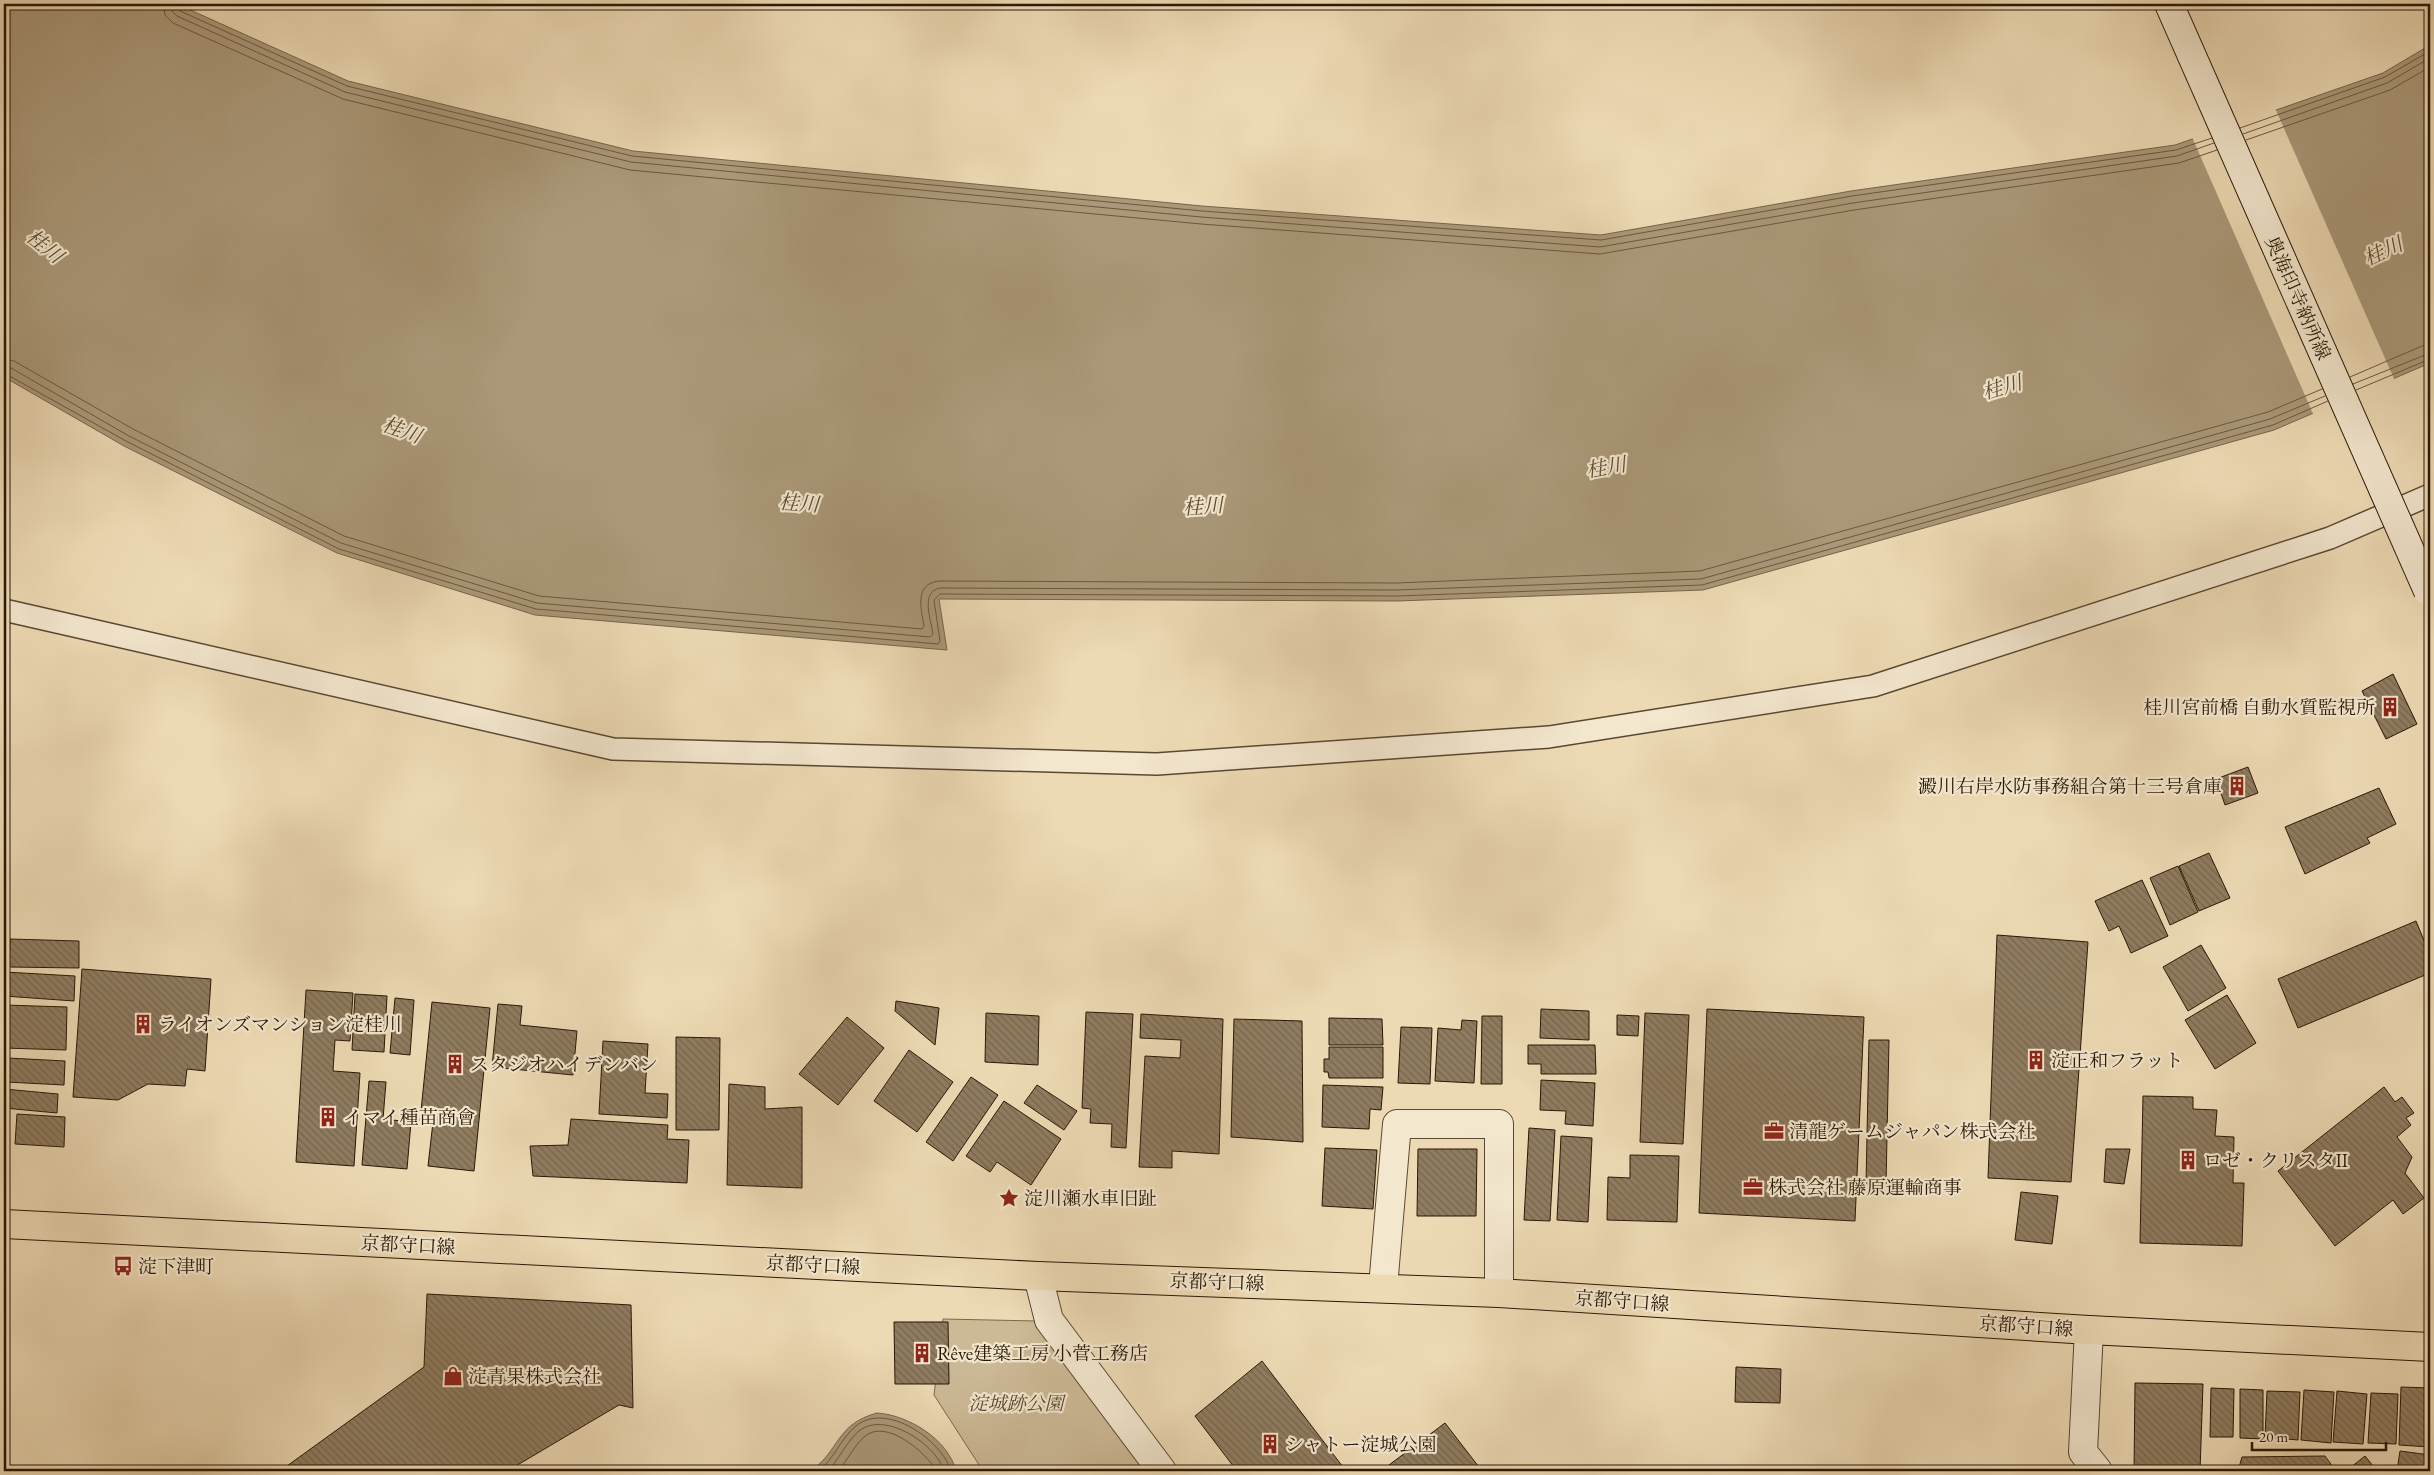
<svg xmlns="http://www.w3.org/2000/svg" width="2434" height="1475" font-family="'EB Garamond','Noto Serif JP',serif">
<style>
.park{fill:#ccb996;stroke:#7a684e}
.water{fill:#aa9878;stroke:#76644a}
.pier{fill:#eddab4}
.lines{fill:none;stroke-linecap:round;stroke-linejoin:round}
.shore{stroke:#6a583e;stroke-width:1}
.building{fill:url(#building-back-hatch);stroke:#291705}
.lane-casing{stroke:#5a4831;stroke-width:24}
.street-casing{stroke:#5a4831;stroke-width:30}
.primary-casing{stroke:#291705;stroke-width:30}
.lane{stroke:#f3e7ce;stroke-width:21}
.street{stroke:#f3e7ce;stroke-width:28}
.primary{stroke:#eddab4;stroke-width:28}
.secondary-bridge-casing{stroke:#291705;stroke-width:30;stroke-linecap:butt}
.secondary-bridge{stroke:#f3e7ce;stroke-width:28}
.labels{text-anchor:middle;dominant-baseline:central;stroke-width:4.5;stroke-linejoin:round;paint-order:stroke}
.street-label{font-size:19px;fill:#291705;stroke:#f3e7ce}
.poi-label{font-size:19px;fill:#291705;stroke:#f3e7ce;text-anchor:start}
.park-label{font-size:19px;font-style:italic;fill:#5a4830;stroke:#f3e7ce}
.water-label{font-size:20px;font-style:italic;fill:#5d4b33;stroke:#f3e7ce}
</style>
<defs>
<pattern id="building-back-hatch" width="6" height="6" patternUnits="userSpaceOnUse" patternTransform="scale(1.25)"><rect width="6" height="6" fill="#8f7c60"/><path d="M-1 5l2 2M0 0l6 6M5-1l2 2" fill="none" stroke="#75654d"/></pattern>
</defs>
<rect width="100%" height="100%" fill="#eddab4"/>
<filter id="stains"><feTurbulence type="fractalNoise" baseFrequency=".004" numOctaves="4"/><feColorMatrix values="0 0 0 0 .2 0 0 0 0 .09 0 0 0 0 .02 0 0 0 .5 -.17"/></filter>
<radialGradient id="worn" r=".72"><stop offset=".6" stop-color="#630" stop-opacity="0"/><stop offset="1" stop-color="#630" stop-opacity=".3"/></radialGradient>
<polygon class="park" points="943,1319 1037,1321 1147,1471 983,1471 934,1395"/>
<g class="water">
<polygon points="4,4 177,4 348,81 633,151 1202,206 1601,235 1851,191 2175,145 2383,73 2430,45 2430,363 2274,430 1703,590 1397,601 939,599 947,650 535,615 337,553 124,446 4,377"/>
<path d="M 877,1413 C 908,1415 948,1439 956,1471 L 811,1471 C 840,1450 836,1424 877,1413 Z"/>
</g>
<polygon class="pier" points="2275,108 2395,381 2314,416 2192,137"/>
<g class="lines">
<g class="shore">
<polyline points="163,4 165,15 173,23 343,99 630,170 1201,224 1600,254 1854,210 2179,163 2217,150"/>
<polyline points="170,4 172,11 177,16 345,92 631,162 1201,217 1600,247 1853,203 2177,156 2214,143"/>
<polyline points="176,4 180,11 347,86 632,156 1202,211 1601,240 1852,196 2176,150 2212,138"/>
<polyline points="2240,128 2385,77 2430,51"/>
<polyline points="2243,134 2387,83 2430,58"/>
<polyline points="2246,140 2390,90 2430,67"/>
<path d="M 4,359 L 14,361 L 133,429 L 344,536 L 539,596 L 922,629 L 924,626 C 921,608 914,584 939,581 L 1396,583 L 1700,571 L 2268,412 L 2322,389"/>
<path d="M 4,367 L 11,368 L 129,436 L 341,543 L 537,603 L 930,637 L 933,634 C 931,620 920,592 940,588 L 1396,590 L 1701,579 L 2270,419 L 2325,396"/>
<polyline points="4,373 126,441 339,549 536,609 938,644 940,641 934,600 940,594 1397,596 1702,585 2273,425 2328,401"/>
<polyline points="2350,377 2422,346 2430,345"/>
<polyline points="2353,384 2430,353"/>
<polyline points="2356,390 2430,359"/>
<path d="M 819,1471 C 834,1459 841,1438 856,1426 C 886,1401 942,1440 951,1471"/>
<path d="M 828,1471 C 839,1459 847,1441 859,1431 C 885,1410 937,1445 944,1471"/>
<path d="M 838,1471 C 847,1461 854,1446 864,1437 C 886,1417 926,1453 937,1471"/>
</g>
</g>
<g class="building">
<polygon points="2393,674 2417,724 2386,739 2362,691"/>
<polygon points="2248,767 2258,793 2225,805 2216,779"/>
<polygon points="2379,788 2396,824 2367,838 2370,843 2305,874 2285,827"/>
<polygon points="2209,853 2230,898 2199,911 2179,866"/>
<polygon points="2178,866 2198,912 2170,925 2150,878"/>
<polygon points="2142,880 2168,936 2131,953 2119,926 2109,931 2095,901"/>
<polygon points="2416,921 2430,955 2430,973 2298,1028 2278,979"/>
<polygon points="1997,935 2088,942 2071,1182 1988,1178"/>
<polygon points="10,939 79,941 79,968 9,967"/>
<polygon points="2201,945 2226,988 2188,1011 2163,967"/>
<polygon points="82,969 211,979 205,1071 187,1069 185,1086 148,1084 118,1100 73,1097"/>
<polygon points="5,972 75,976 74,1001 4,996"/>
<polygon points="306,990 353,993 350,1041 335,1040 333,1071 360,1073 354,1166 296,1162"/>
<polygon points="355,994 387,996 384,1052 352,1050"/>
<polygon points="2227,995 2256,1043 2215,1069 2185,1020"/>
<polygon points="395,998 414,1000 410,1055 390,1053"/>
<polygon points="896,1001 939,1008 935,1045 895,1011"/>
<polygon points="432,1002 490,1008 474,1171 428,1166 433,1122 420,1121"/>
<polygon points="498,1004 522,1006 520,1025 577,1031 573,1075 492,1067"/>
<polygon points="4,1005 67,1007 66,1050 4,1048"/>
<polygon points="1541,1009 1589,1011 1589,1040 1540,1038"/>
<polygon points="1707,1009 1864,1017 1855,1221 1699,1213"/>
<polygon points="1086,1012 1133,1014 1126,1148 1111,1147 1112,1124 1090,1123 1091,1109 1082,1108"/>
<polygon points="986,1013 1039,1016 1038,1065 985,1062"/>
<polygon points="1645,1013 1689,1015 1683,1144 1640,1142"/>
<polygon points="1141,1014 1223,1019 1219,1154 1172,1151 1172,1168 1139,1167 1145,1056 1180,1058 1181,1040 1140,1038"/>
<polygon points="1617,1015 1639,1016 1638,1036 1617,1035"/>
<polygon points="1482,1016 1502,1016 1502,1084 1481,1084"/>
<polygon points="847,1017 884,1048 838,1105 799,1074"/>
<polygon points="1329,1018 1382,1019 1383,1045 1329,1045"/>
<polygon points="1234,1019 1302,1021 1303,1142 1231,1137"/>
<polygon points="1462,1020 1477,1021 1474,1083 1435,1081 1438,1028 1461,1030"/>
<polygon points="1401,1027 1432,1028 1430,1084 1398,1083"/>
<polygon points="676,1037 720,1038 719,1130 676,1130"/>
<polygon points="1869,1040 1889,1040 1886,1185 1866,1184"/>
<polygon points="603,1041 648,1044 645,1093 668,1094 667,1118 599,1114"/>
<polygon points="1528,1045 1595,1045 1596,1074 1541,1074 1541,1064 1528,1064"/>
<polygon points="1329,1047 1383,1047 1383,1078 1329,1078 1328,1072 1324,1072 1324,1059 1329,1059"/>
<polygon points="909,1050 953,1082 917,1132 874,1101"/>
<polygon points="8,1058 65,1061 64,1085 6,1082"/>
<polygon points="971,1077 998,1095 953,1161 926,1142"/>
<polygon points="1541,1080 1595,1083 1593,1126 1565,1124 1566,1111 1540,1110"/>
<polygon points="369,1081 386,1082 383,1119 411,1122 407,1169 362,1165"/>
<polygon points="729,1084 765,1087 765,1109 802,1107 802,1188 727,1185"/>
<polygon points="1037,1085 1077,1111 1064,1130 1024,1103"/>
<polygon points="1323,1085 1383,1087 1381,1110 1370,1109 1369,1129 1322,1127"/>
<polygon points="2384,1087 2395,1102 2402,1097 2414,1113 2406,1118 2411,1125 2397,1137 2412,1157 2405,1173 2424,1198 2403,1214 2393,1200 2335,1246 2278,1171"/>
<polygon points="4,1089 58,1094 57,1113 4,1108"/>
<polygon points="2143,1096 2193,1097 2193,1109 2217,1110 2215,1136 2234,1137 2233,1183 2244,1183 2242,1246 2140,1243"/>
<polygon points="1004,1101 1061,1139 1031,1185 997,1162 990,1172 966,1156"/>
<polygon points="17,1114 65,1117 64,1147 15,1144"/>
<polygon points="571,1119 668,1125 667,1139 689,1140 687,1183 533,1176 530,1146 568,1145"/>
<polygon points="1529,1128 1555,1130 1550,1221 1524,1220"/>
<polygon points="1561,1136 1592,1138 1588,1222 1557,1220"/>
<polygon points="1325,1148 1377,1150 1373,1209 1322,1206"/>
<polygon points="1418,1149 1477,1149 1476,1216 1417,1216"/>
<polygon points="2106,1149 2130,1149 2124,1184 2104,1182"/>
<polygon points="1630,1155 1679,1156 1677,1222 1607,1220 1608,1177 1630,1178"/>
<polygon points="2021,1192 2058,1196 2052,1244 2015,1240"/>
<polygon points="427,1294 631,1305 633,1408 619,1405 514,1467 440,1471 280,1471 424,1367"/>
<polygon points="894,1322 948,1322 949,1384 895,1384"/>
<polygon points="1262,1361 1346,1471 1237,1471 1195,1416"/>
<polygon points="1736,1367 1781,1369 1780,1403 1735,1402"/>
<polygon points="2135,1383 2203,1384 2200,1471 2134,1471"/>
<polygon points="2401,1387 2430,1388 2430,1447 2399,1445"/>
<polygon points="2211,1388 2234,1389 2233,1437 2210,1437"/>
<polygon points="2240,1389 2263,1390 2263,1439 2240,1438"/>
<polygon points="2304,1390 2334,1392 2331,1443 2301,1440"/>
<polygon points="2267,1391 2300,1392 2298,1440 2265,1437"/>
<polygon points="2337,1391 2367,1394 2363,1444 2333,1442"/>
<polygon points="2371,1393 2398,1394 2396,1444 2368,1443"/>
<polygon points="1445,1423 1482,1471 1381,1471"/>
<polygon points="2400,1451 2430,1455 2430,1471 2397,1471"/>
<polygon points="2325,1456 2336,1471 2238,1471 2242,1457"/>
<polygon points="2365,1456 2377,1471 2346,1471"/>
</g>
<g class="lines">
<defs>
<polyline id="lane" points="4,610 613,749 1157,764 1549,737 1873,686 2330,538 2430,495"/>
<g id="street">
<polyline points="1038,1276 1049,1320 1162,1471"/>
<polyline points="1383,1287 1397,1124 1499,1124 1499,1293"/>
<polyline points="2089,1330 2083,1452 2098,1471"/>
</g>
<polyline id="primary" points="4,1224 1038,1276 1499,1293 2089,1330 2430,1347"/>
</defs>
<use href="#lane" class="lane-casing"/>
<use href="#street" class="street-casing"/>
<use href="#primary" class="primary-casing"/>
<use href="#lane" class="lane"/>
<use href="#street" class="street"/>
<use href="#primary" class="primary"/>
<defs>
<polyline id="secondary-bridge" points="2169,4 2428,591"/>
</defs>
<use href="#secondary-bridge" class="secondary-bridge-casing"/>
<use href="#secondary-bridge" class="secondary-bridge"/>
</g>
<defs>
<symbol id="building-bare" viewBox="-9 -9 18 18"><path d="M-4-6H4V6H1V3H-1V6H-4ZM-2.5-4.3h1.7v1.8h-1.7ZM.8-4.3h1.7v1.8H.8ZM-2.5-1h1.7V.8h-1.7ZM.8-1h1.7V.8H.8Z" fill="#8f2418" stroke="#f3e7ce" stroke-width="2.5" paint-order="stroke"/></symbol>
<symbol id="office-bare" viewBox="-9 -9 18 18"><path d="M-6-3h4V-5.5h4V-3h4V5H-6ZM-1-4.5V-3h2v-1.5ZM-6 0V1H6V0Z" fill="#8f2418" stroke="#f3e7ce" stroke-width="2.5" paint-order="stroke"/></symbol>
<symbol id="sight-bare" viewBox="-9 -9 18 18"><path d="M0-6L1.8-2.2L6-1.7L2.9 1.2L3.7 5.4L0 3.3L-3.7 5.4L-2.9 1.2L-6-1.7L-1.8-2.2Z" fill="#8f2418" stroke="#f3e7ce" stroke-width="2.5" paint-order="stroke"/></symbol>
<symbol id="bus-bare" viewBox="-9 -9 18 18"><path d="M-5-6H5V4H4V6H2V4H-2V6H-4V4H-5ZM-3.5-4V0h7V-4ZM-3.5 1.2v1.5H-2V1.2ZM2 1.2v1.5H3.5V1.2Z" fill="#8f2418" stroke="#f3e7ce" stroke-width="2.5" paint-order="stroke"/></symbol>
<symbol id="shop-bare" viewBox="-9 -9 18 18"><path d="M-5-2.5h2.3a2.7 3.5 0 0 1 5.4 0H5L5.5 6h-11ZM-1.5-2.5h3a1.5 2.3 0 0 0-3 0Z" fill="#8f2418" stroke="#f3e7ce" stroke-width="2.5" paint-order="stroke"/></symbol>
</defs>
<g fill-rule="evenodd">
<use href="#building-bare" x="2376" y="693" width="28" height="28"/>
<use href="#building-bare" x="2223" y="772" width="28" height="28"/>
<use href="#building-bare" x="129" y="1010" width="28" height="28"/>
<use href="#building-bare" x="2022" y="1046" width="28" height="28"/>
<use href="#building-bare" x="441" y="1050" width="28" height="28"/>
<use href="#building-bare" x="314" y="1103" width="28" height="28"/>
<use href="#office-bare" x="1760" y="1117" width="28" height="28"/>
<use href="#building-bare" x="2174" y="1146" width="28" height="28"/>
<use href="#office-bare" x="1739" y="1173" width="28" height="28"/>
<use href="#sight-bare" x="995" y="1184" width="28" height="28"/>
<use href="#bus-bare" x="109" y="1252" width="28" height="28"/>
<use href="#building-bare" x="908" y="1339" width="28" height="28"/>
<use href="#shop-bare" x="439" y="1362" width="28" height="28"/>
<use href="#building-bare" x="1256" y="1430" width="28" height="28"/>
</g>
<g class="labels">
<g class="street-label">
<text transform="translate(2298 298) rotate(66)">奥海印寺納所線</text>
<text transform="translate(408 1245) rotate(3)">京都守口線</text>
<text transform="translate(813 1265) rotate(3)">京都守口線</text>
<text transform="translate(1217 1282) rotate(2)">京都守口線</text>
<text transform="translate(1622 1301) rotate(4)">京都守口線</text>
<text transform="translate(2026 1326) rotate(4)">京都守口線</text>
</g>
<g class="poi-label">
<text x="2375" y="707" text-anchor="end">桂川宮前橋 自動水質監視所</text>
<text x="2222" y="786" text-anchor="end">澱川右岸水防事務組合第十三号倉庫</text>
<text x="158" y="1024">ライオンズマンション淀桂川</text>
<text x="2051" y="1060">淀正和フラット</text>
<text x="470" y="1064">スタジオハイデンバン</text>
<text x="343" y="1117">イマイ種苗商會</text>
<text x="1789" y="1131">清龍ゲームジャパン株式会社</text>
<text x="2203" y="1160">ロゼ・クリスタⅡ</text>
<text x="1768" y="1187">株式会社 藤原運輸商事</text>
<text x="1024" y="1198">淀川瀬水車旧趾</text>
<text x="138" y="1266">淀下津町</text>
<text x="937" y="1353">Rêve建築工房 小菅工務店</text>
<text x="468" y="1376">淀青果株式会社</text>
<text x="1285" y="1444">シャトー淀城公園</text>
</g>
<g class="park-label">
<text x="1016" y="1403">淀城跡公園</text>
</g>
<g class="water-label">
<text transform="translate(45 246) rotate(39)">桂川</text>
<text transform="translate(2383 251) rotate(-25)">桂川</text>
<text transform="translate(2002 387) rotate(-16)">桂川</text>
<text transform="translate(402 430) rotate(20)">桂川</text>
<text transform="translate(1606 467) rotate(-10)">桂川</text>
<text transform="translate(799 503) rotate(4)">桂川</text>
<text transform="translate(1203 506) rotate(-4)">桂川</text>
</g>
</g>
<rect width="2434" height="1475" fill="none" stroke="#eddab4" stroke-width="20"/>
<rect x="5" y="5" width="2424" height="1465" fill="none" stroke="#291705" stroke-width="2.5"/>
<rect x="10" y="10" width="2414" height="1455" fill="none" stroke="#291705"/>
<path d="M2252 1442v8h134v-8" fill="none" stroke="#291705" stroke-width="2.5"/>
<text x="2259" y="1442" font-size="15" fill="#291705" stroke="#f3e7ce" stroke-width="4" paint-order="stroke">20 m</text>
<rect width="100%" height="100%" filter="url(#stains)"/>
<rect width="100%" height="100%" fill="url(#worn)"/>
</svg>
